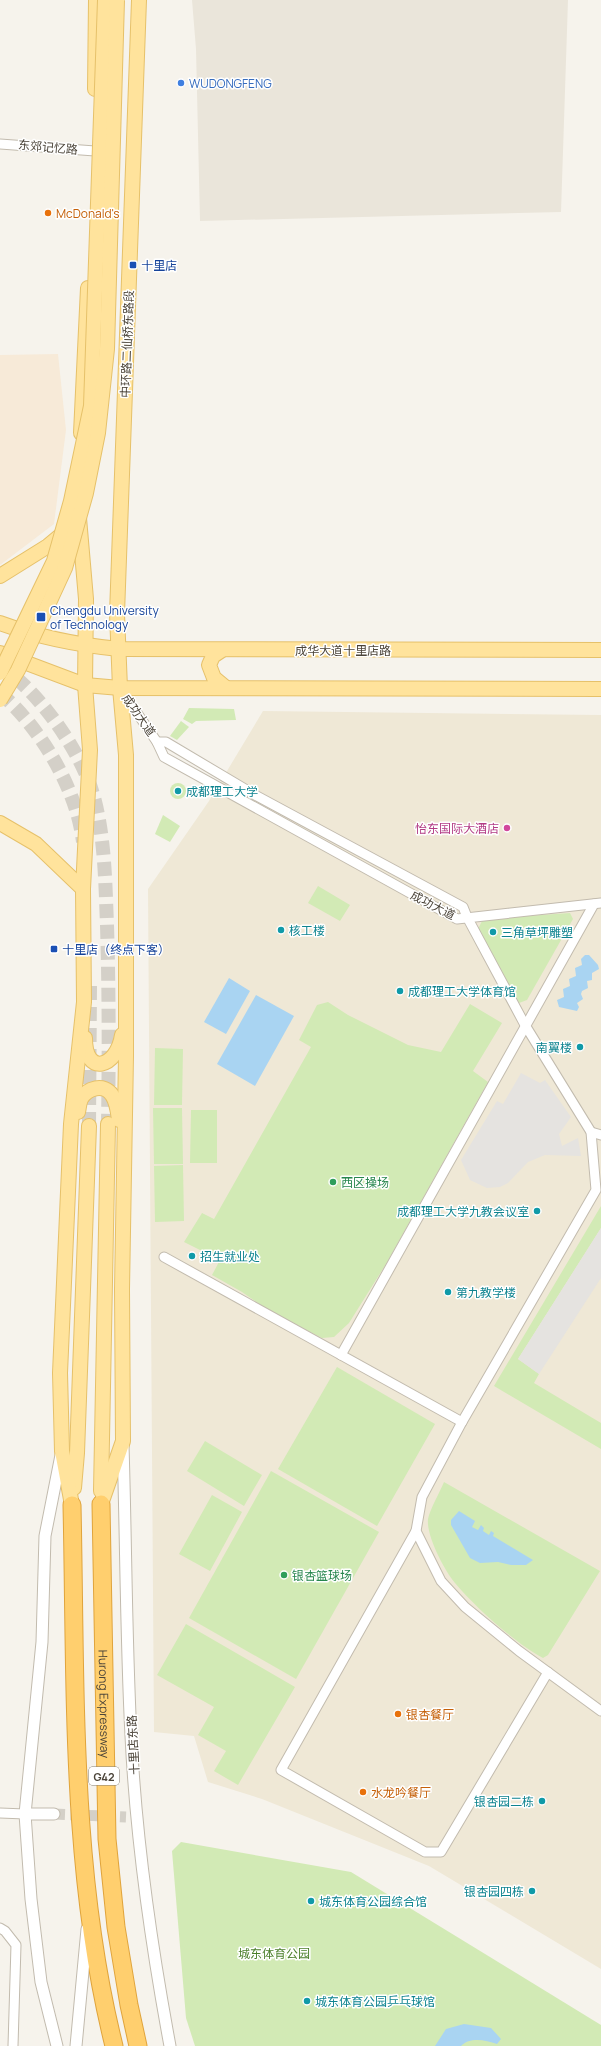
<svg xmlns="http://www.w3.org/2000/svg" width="601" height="2046" font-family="Manrope,'Noto Sans SC',sans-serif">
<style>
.residential{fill:#eae5da}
.commercial{fill:#f7ead8}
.education{fill:#efe8d6}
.green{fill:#d2eab5}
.parking{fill:#e5e3e0}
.water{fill:#a9d4f2}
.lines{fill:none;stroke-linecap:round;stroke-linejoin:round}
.tertiary-tunnel{stroke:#d4d0c8;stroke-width:11;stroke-dasharray:11 5.5;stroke-linecap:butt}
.primary-tunnel{stroke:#d4d0c8;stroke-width:14;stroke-dasharray:14 7;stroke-linecap:butt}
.minor-casing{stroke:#c2bbae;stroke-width:11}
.tertiary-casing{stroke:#c2bbae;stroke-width:13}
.primary-casing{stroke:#e6c16a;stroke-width:16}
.motorway-casing{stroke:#e0a43c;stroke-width:19}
.minor{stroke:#fff;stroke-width:9}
.tertiary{stroke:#fff;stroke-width:11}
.primary{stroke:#ffe39c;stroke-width:14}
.motorway{stroke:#ffcf6e;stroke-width:17}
.primary-bridge-casing{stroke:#e6c16a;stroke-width:16;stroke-linecap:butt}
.primary-bridge{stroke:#ffe39c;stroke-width:14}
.shop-dot{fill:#3f7fe0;stroke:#fff;stroke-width:1.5}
.food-dot{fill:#e8710a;stroke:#fff;stroke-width:1.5}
.transit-dot{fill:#1a4fb4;stroke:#fff;stroke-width:1.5}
.culture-dot{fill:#0f9aa8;stroke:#fff;stroke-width:1.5}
.hotel-dot{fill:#d1479c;stroke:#fff;stroke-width:1.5}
.leisure-dot{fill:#2e9e5b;stroke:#fff;stroke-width:1.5}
.labels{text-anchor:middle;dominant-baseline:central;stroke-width:3;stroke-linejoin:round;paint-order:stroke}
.shield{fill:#fff;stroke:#817c74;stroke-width:1}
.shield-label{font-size:11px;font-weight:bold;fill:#4b4439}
.shop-label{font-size:12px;fill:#366cbe;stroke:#fff;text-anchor:start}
.street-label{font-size:12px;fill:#4b4439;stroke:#fff}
.food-label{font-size:12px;fill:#c56008;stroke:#fff;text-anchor:start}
.transit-label{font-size:12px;fill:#164399;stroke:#fff;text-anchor:start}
.culture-label{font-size:12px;fill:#0d838f;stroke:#fff;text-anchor:start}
.hotel-label{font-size:12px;fill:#b23c85;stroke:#fff;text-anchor:end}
.leisure-label{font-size:12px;fill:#27864d;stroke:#fff;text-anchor:start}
.park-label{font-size:12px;fill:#4a7f2a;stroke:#fff}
</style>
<rect width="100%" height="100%" fill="#f6f3ec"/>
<polygon class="residential" points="192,0 568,0 561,212 200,221 196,49"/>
<polygon class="commercial" points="58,354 66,430 54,524 0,565 0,355"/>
<polygon class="education" points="263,711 601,715 601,1969 429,1866 262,1799 208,1782 194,1736 154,1732 148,889 209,801"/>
<g class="green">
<polygon points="189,708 234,709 236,720 196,721 192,724 183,719"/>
<polygon points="181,721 189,727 177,740 170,736"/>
<circle cx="178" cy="791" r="8"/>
<polygon points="163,815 180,826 170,842 155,834"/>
<polygon points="318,886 350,905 340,921 308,903"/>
<polygon points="570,913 573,919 527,1000 519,1003 478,929 483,919"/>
<polygon points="328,1002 348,1015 408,1045 441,1052 470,1004 502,1023 473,1071 488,1082 386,1264 349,1323 334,1337 322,1338 271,1312 242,1292 212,1275 220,1260 184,1242 202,1213 214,1219 311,1047 299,1040 317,1005"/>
<polygon points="155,1048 183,1049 182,1105 154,1105"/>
<polygon points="153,1108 182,1108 183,1164 154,1164"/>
<polygon points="191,1110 217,1110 217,1163 190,1163"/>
<polygon points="183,1165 184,1221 155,1222 154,1166"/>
<polygon points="601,1206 601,1228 518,1359 539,1374 534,1383 601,1423 601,1449 494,1386"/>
<polygon points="337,1367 435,1424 377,1526 278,1469"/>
<polygon points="205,1441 262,1475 244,1506 187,1471"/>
<polygon points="271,1471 379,1532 296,1679 189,1618"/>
<path d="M 444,1482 L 600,1571 L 548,1655 L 543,1658 C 515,1643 476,1608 455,1583 C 444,1570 426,1535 428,1519 C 430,1509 440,1492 444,1482 Z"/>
<polygon points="212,1495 242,1512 210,1571 179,1554"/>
<polygon points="186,1624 295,1687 238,1785 214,1771 226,1751 198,1735 214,1707 157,1675"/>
<polygon points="181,1842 351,1872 601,2025 601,2046 195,2046 186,2018 172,1851"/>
</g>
<g class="parking">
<polygon points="521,1073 540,1083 545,1080 571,1117 559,1134 562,1146 578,1138 581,1156 545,1155 528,1162 508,1183 500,1187 487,1188 470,1180 461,1160 497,1101 503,1104"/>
<polygon points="601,1228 601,1278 539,1374 518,1359"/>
</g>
<g class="water">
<polygon points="585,955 589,955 598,965 599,969 592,973 592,980 587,981 588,988 582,991 581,994 583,999 577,1003 579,1007 577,1011 559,1007 557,1000 564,997 563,989 570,986 569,979 576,976 575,968 582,965 581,959"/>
<polygon points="229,978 250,991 226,1034 204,1022"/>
<polygon points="256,995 294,1016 255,1086 217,1064"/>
<polygon points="459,1511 475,1521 472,1527 478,1530 481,1525 484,1528 483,1531 489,1535 491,1531 494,1533 493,1536 533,1560 526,1565 511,1565 498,1562 480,1563 470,1558 451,1525 451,1520"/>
<path d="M 464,2024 L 491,2028 L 501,2039 L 497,2044 C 485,2040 470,2037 461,2046 L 435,2046 L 446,2029 Z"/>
</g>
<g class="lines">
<polyline class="tertiary-tunnel" points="54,1814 126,1817"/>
<g class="primary-tunnel">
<path d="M 0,664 C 36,692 66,731 85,772 C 105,817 105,877 107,925 C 109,991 109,1058 108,1124"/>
<path d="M 0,693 C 40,727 77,789 83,842"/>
<polyline points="89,1126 90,986"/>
</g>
<defs>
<g id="minor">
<polyline points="0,144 95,151"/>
<polyline points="122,691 157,742 164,757 457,919 601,903"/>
<polyline points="157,742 166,742 255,795 463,907 467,917 525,1025 591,1132 596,1190 462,1422 422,1497 416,1531 441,1581 465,1607 519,1651 601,1711"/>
<polyline points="591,1132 601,1135"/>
<polyline points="164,1257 462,1422"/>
<polyline points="341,1355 594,904"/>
<polyline points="416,1531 281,1770 425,1852 441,1852 548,1672"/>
<polyline points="0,1813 25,1814"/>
<polyline points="0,1928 5,1931 16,1945 13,2046"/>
</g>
<g id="tertiary">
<path d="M 123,1445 C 126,1542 126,1640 131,1736 C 136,1840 151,1944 170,2046"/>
<polyline points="25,1814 54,1814"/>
<polyline points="57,2046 41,1982 31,1899 25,1814 42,1642 45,1536 61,1455"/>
<polyline points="76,2046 87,1929"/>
</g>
<g id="primary">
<polyline points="95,89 96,0"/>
<polyline points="81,433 88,288"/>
<polyline points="0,576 48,546 66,531"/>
<path d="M 0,623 C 38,637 78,645 119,649 L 601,650"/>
<polyline points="222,650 213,656 209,665 214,678 226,688"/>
<polyline points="0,653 85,685 120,688 601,689"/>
<polyline points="0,823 36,844 83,889"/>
<path d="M 85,1038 C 85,1077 117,1068 122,1035"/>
<path d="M 78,1112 C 79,1108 79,1103 81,1099 C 87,1088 104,1083 112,1095 C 117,1102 118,1112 119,1120"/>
<polyline points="74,1488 77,1453 89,1126"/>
<polyline points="101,1491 108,1124"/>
<polyline points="101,1504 123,1441 122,1289 126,1056 126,755 120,688 117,614 139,0"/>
<polyline points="72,1505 62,1451 60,1373 71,1124 84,1002 83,889 90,750 85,685 86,599 79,518"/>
</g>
<g id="motorway">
<path id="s1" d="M 101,1504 L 107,1839 L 116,1927 L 129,2005 L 138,2046"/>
<path d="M 72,1505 C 76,1685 70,1870 114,2046"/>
</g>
</defs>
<use href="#minor" class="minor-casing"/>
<use href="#tertiary" class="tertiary-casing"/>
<use href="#primary" class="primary-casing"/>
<use href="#motorway" class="motorway-casing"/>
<use href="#minor" class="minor"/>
<use href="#tertiary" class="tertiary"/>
<use href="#primary" class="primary"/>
<use href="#motorway" class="motorway"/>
<defs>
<g id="primary-bridge">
<polyline points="0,673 54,561 71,501 91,406 105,0"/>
<polyline points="0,700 18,670 65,568 86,493 98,433 107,349 117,0"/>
</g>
</defs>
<use href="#primary-bridge" class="primary-bridge-casing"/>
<use href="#primary-bridge" class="primary-bridge"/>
</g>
<circle class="shop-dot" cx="181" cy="83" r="4"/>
<g class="food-dot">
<circle cx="48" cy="213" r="4"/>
<circle cx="398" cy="1714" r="4"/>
<circle cx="363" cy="1792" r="4"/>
</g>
<g class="transit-dot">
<rect x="129" y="261" width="8" height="8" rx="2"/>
<rect x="36" y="612" width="10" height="10" rx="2"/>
<rect x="50" y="945" width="8" height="8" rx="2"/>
</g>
<g class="culture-dot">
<circle cx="178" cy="791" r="4"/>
<circle cx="281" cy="930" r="4"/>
<circle cx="493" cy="932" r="4"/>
<circle cx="400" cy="991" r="4"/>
<circle cx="580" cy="1047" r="4"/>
<circle cx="537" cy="1211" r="4"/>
<circle cx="192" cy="1256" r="4"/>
<circle cx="448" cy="1292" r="4"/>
<circle cx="542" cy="1801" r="4"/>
<circle cx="532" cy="1891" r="4"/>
<circle cx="311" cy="1901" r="4"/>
<circle cx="307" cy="2001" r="4"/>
</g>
<circle class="hotel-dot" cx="507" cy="828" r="4"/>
<g class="leisure-dot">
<circle cx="333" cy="1182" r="4"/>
<circle cx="284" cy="1575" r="4"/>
</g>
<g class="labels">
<rect class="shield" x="89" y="1767" width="30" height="18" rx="3"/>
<g class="shield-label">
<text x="104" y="1776">G42</text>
</g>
<g class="shop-label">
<text x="189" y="83">WUDONGFENG</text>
</g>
<g class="street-label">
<text transform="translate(48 147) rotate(5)">东郊记忆路</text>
<text transform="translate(127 344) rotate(-88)">中环路二仙桥东路段</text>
<text x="343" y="650">成华大道十里店路</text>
<text transform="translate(139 715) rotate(55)">成功大道</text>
<text transform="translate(433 905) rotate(27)">成功大道</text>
<text stroke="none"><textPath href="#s1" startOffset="200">Hurong Expressway</textPath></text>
<text transform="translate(133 1745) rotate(-93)">十里店东路</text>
</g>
<g class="food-label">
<text x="56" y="213">McDonald's</text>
<text x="406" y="1714">银杏餐厅</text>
<text x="371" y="1792">水龙吟餐厅</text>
</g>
<g class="transit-label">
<text x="141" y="265">十里店</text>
<text x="50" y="610">Chengdu University<tspan x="50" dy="14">of Technology</tspan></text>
<text x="62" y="949">十里店（终点下客）</text>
</g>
<g class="culture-label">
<text x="186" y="791">成都理工大学</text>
<text x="289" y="930">核工楼</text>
<text x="501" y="932">三角草坪雕塑</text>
<text x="408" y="991">成都理工大学体育馆</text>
<text x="572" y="1047" text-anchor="end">南翼楼</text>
<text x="529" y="1211" text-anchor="end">成都理工大学九教会议室</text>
<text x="200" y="1256">招生就业处</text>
<text x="456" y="1292">第九教学楼</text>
<text x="534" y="1801" text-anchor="end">银杏园二栋</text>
<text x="524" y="1891" text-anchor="end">银杏园四栋</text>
<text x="319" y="1901">城东体育公园综合馆</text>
<text x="315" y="2001">城东体育公园乒乓球馆</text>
</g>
<g class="hotel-label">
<text x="499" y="828">怡东国际大酒店</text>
</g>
<g class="leisure-label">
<text x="341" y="1182">西区操场</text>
<text x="292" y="1575">银杏篮球场</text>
</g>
<g class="park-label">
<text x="274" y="1953">城东体育公园</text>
</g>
</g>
</svg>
